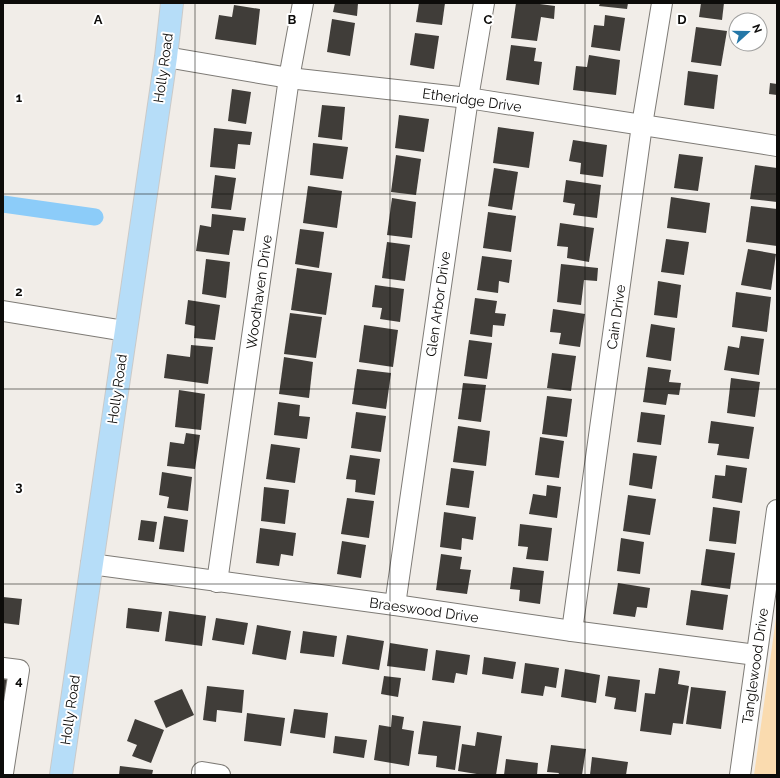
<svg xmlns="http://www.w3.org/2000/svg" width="780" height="778" font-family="Raleway,sans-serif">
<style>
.green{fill:#fadbaf}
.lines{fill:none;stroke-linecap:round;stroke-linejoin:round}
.canal{stroke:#8cccf9;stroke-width:17}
.building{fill:#403d39}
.minor-casing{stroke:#7e7b76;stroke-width:22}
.major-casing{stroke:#cacac9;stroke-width:24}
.minor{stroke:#fff;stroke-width:20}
.major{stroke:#b6ddf8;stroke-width:22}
.grid{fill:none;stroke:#0d0c0a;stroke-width:1;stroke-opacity:0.55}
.labels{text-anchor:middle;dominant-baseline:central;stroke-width:4;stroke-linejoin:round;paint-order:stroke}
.street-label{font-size:14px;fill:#0d0c0a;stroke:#fff}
.grid-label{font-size:13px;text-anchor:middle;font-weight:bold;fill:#0d0c0a;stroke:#fff;stroke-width:4;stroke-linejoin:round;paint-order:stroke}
</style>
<rect width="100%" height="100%" fill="#f1ede8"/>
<polygon class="green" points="777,611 777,775 754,775"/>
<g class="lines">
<polyline class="canal" points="3,204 95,217"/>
</g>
<g class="building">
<polygon points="335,3 358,3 357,16 333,12"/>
<polygon points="419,3 445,3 442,25 416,22"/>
<polygon points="516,3 532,3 555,6 554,19 541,17 537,41 511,38"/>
<polygon points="600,3 628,3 627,9 599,6"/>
<polygon points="701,3 724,3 722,20 699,17"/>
<polygon points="234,5 260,9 256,45 215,39 219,15 232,17"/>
<polygon points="605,15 625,18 620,51 591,47 594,25 604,26"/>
<polygon points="332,19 355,23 350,56 327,52"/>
<polygon points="696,27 727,31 721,66 691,62"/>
<polygon points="415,33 439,36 434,69 410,65"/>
<polygon points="511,45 536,48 534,61 542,62 539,85 506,80"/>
<polygon points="589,55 620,60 616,95 573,90 576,66 587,67"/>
<polygon points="688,71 718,75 714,109 684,105"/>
<polygon points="770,83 777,84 777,95 769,94"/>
<polygon points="232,89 251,92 246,124 228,121"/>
<polygon points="322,105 345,107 342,140 318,137"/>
<polygon points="399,115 429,119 424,152 395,148"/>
<polygon points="498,127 534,132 529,168 493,163"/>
<polygon points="214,128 252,132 250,145 238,144 235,169 210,167"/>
<polygon points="573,140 607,145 603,177 580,174 581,163 569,161"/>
<polygon points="313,143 348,147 343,179 310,175"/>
<polygon points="679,154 703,157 698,191 674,188"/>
<polygon points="396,155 421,159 416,195 391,192"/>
<polygon points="755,165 777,168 777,202 750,199"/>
<polygon points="494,168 518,172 512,210 488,206"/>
<polygon points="215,175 236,178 231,210 211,208"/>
<polygon points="566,180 601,185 597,218 573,215 575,204 563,202"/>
<polygon points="308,186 342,191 337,228 303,223"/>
<polygon points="671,197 710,203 706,233 667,228"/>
<polygon points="392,198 416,202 412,238 387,235"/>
<polygon points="751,206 777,209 777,246 746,242"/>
<polygon points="488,212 516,216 511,252 483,248"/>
<polygon points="212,214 246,218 244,231 233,230 229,255 196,251 200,225 211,227"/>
<polygon points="560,223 594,228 589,262 567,258 568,247 557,246"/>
<polygon points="300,229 324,232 319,268 295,264"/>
<polygon points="666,239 689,242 684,275 661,272"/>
<polygon points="387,242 410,245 405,281 382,278"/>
<polygon points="748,249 776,254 771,290 741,285"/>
<polygon points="482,256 512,260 509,283 499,281 498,293 477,290"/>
<polygon points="206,259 230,262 226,298 202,294"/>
<polygon points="561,264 598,268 597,281 584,280 581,305 557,302"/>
<polygon points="297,268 332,273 326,315 291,310"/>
<polygon points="658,281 681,285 677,318 654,315"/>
<polygon points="375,285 404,289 400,322 380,319 382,308 372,307"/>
<polygon points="736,292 771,297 767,332 732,327"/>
<polygon points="475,298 497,301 495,313 506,314 504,326 493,325 492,337 470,334"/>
<polygon points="188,300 220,305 215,340 194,338 195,326 185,324"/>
<polygon points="553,309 585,314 580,347 559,344 561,333 550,332"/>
<polygon points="290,313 322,317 316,358 284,354"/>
<polygon points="651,324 675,328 671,361 646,357"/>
<polygon points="364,325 398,330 393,367 359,362"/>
<polygon points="741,336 764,339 759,375 724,370 728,346 739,348"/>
<polygon points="469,340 492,343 487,379 464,376"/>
<polygon points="191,345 213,347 208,384 164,378 167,354 190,357"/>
<polygon points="552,353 576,356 571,391 547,388"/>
<polygon points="284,357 313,362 309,398 279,394"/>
<polygon points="648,367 671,370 669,382 681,383 679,395 668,394 666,405 643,402"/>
<polygon points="357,369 391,373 386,409 352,404"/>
<polygon points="731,378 760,382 755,417 727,413"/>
<polygon points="463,383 486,385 481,422 458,419"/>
<polygon points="179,390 205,394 201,430 175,427"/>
<polygon points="547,396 572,399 567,437 542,434"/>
<polygon points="278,402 300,405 299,416 310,417 307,439 274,435"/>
<polygon points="356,412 386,416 381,452 351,448"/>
<polygon points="641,412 665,415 661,445 637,442"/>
<polygon points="711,421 754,427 749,459 717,455 719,444 708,443"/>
<polygon points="458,426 490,431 486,466 453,462"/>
<polygon points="186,433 200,435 195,469 167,466 170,442 184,444"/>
<polygon points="540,437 564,441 559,478 535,475"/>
<polygon points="271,444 300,448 295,483 266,479"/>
<polygon points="633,453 657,456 652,489 629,485"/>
<polygon points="350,455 380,459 375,495 355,492 356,480 346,479"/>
<polygon points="726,465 747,468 742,503 712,498 715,475 725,476"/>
<polygon points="451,468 474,471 469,508 446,505"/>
<polygon points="162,472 192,477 188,511 167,508 169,497 159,495"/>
<polygon points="547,485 561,487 557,518 529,514 533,494 546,496"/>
<polygon points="264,487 289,490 285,524 261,521"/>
<polygon points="628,495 656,499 650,535 623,531"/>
<polygon points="347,498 374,501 369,538 341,534"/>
<polygon points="713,507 740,511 736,544 709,541"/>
<polygon points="444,512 476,517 473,540 462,538 461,550 440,547"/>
<polygon points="164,516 188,520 184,552 159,549"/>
<polygon points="141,520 157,522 154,542 138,540"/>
<polygon points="520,524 552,528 548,561 526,559 528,547 518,546"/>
<polygon points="260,528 296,533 293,556 281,554 279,566 256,563"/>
<polygon points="621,538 644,542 640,574 617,571"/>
<polygon points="342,541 366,545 361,578 337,574"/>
<polygon points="706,549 735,553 730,589 701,585"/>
<polygon points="441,554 462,557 460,569 471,570 467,594 436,590"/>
<polygon points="513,567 544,571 540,604 519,601 520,590 510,589"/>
<polygon points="618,583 650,588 647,608 637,607 635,617 613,614"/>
<polygon points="691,590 728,595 723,630 686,625"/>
<polygon points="3,597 22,599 19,625 3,623"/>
<polygon points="128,608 162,612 159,632 126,628"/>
<polygon points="169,611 206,616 202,646 165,641"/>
<polygon points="216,618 248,623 244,645 212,640"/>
<polygon points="257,625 291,631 286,660 252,654"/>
<polygon points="303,631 337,636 334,657 300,653"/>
<polygon points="347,635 384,641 379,670 342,664"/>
<polygon points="390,643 428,649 425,671 387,666"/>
<polygon points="436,650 470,655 467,675 456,673 454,683 432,680"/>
<polygon points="484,657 516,662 513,679 482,674"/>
<polygon points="525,663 559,668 556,688 545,686 543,696 521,693"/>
<polygon points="659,668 680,671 678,684 689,686 683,724 673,723 671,735 640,731 645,693 655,694"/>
<polygon points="565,669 600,675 596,703 561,697"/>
<polygon points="384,676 401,678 398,697 381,694"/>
<polygon points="608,676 640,680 636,712 614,709 616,698 605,696"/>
<polygon points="3,679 9,680 3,712"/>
<polygon points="207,686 244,690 242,713 217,710 216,722 203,720"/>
<polygon points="691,687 726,691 721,729 686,724"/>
<polygon points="182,689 194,715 166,728 154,701"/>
<polygon points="294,709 328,713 325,738 290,733"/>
<polygon points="247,713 285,718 281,746 244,741"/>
<polygon points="392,715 404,717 402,729 414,731 409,766 374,760 379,725 391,727"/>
<polygon points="135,719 164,730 151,763 132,756 137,745 127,741"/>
<polygon points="423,721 461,726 455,770 436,767 437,756 418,754"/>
<polygon points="477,732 502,736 496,775 483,775 458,771 462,744 475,746"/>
<polygon points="335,736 367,740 364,758 333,753"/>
<polygon points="551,745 586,749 582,775 558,775 559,773 547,772"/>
<polygon points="592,757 628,762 626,775 590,775"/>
<polygon points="506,759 538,763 537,775 504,775"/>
<polygon points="120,766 153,770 152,775 119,775"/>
</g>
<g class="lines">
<defs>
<g id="minor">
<polyline points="166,57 289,78 468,98 777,146"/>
<polyline points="3,311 125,331"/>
<polyline points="91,564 395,605 572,631 756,655"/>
<polyline points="217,582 289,78 303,3"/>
<polyline points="395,605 468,98 484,3"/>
<polyline points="572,631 642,125 662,3"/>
<polyline points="3,668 19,670 3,773"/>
<polyline points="202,775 202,772 220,775"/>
<polyline points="740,775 777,510"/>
</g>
<polyline id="major" points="61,775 166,57 172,3"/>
</defs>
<use href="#minor" class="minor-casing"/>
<use href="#major" class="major-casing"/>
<use href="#minor" class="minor"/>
<use href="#major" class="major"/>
</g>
<path class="grid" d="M 195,3 L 195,775M 390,3 L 390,775M 585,3 L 585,775M 3,194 L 777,194M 3,389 L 777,389M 3,584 L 777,584"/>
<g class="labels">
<g class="street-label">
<text transform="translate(163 68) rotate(-82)">Holly Road</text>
<text transform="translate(472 100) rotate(8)">Etheridge Drive</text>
<text transform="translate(259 292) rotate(-82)">Woodhaven Drive</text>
<text transform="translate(438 304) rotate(-82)">Glen Arbor Drive</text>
<text transform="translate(616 317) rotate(-82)">Cain Drive</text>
<text transform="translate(117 389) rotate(-82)">Holly Road</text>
<text transform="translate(424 610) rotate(8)">Braeswood Drive</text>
<text transform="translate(755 666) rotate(-82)">Tanglewood Drive</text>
<text transform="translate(70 710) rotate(-82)">Holly Road</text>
</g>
</g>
<g class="grid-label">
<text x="98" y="24">A</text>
<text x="292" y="24">B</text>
<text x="488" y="24">C</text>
<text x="682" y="24">D</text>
<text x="19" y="102">1</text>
<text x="19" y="296">2</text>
<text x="19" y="491">3</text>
<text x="19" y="685">4</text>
</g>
<rect width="780" height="778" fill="none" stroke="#0d0c0a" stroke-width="8"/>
<g transform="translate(748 32) rotate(69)"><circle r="19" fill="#ffffff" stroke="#9e9e9d"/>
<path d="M0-3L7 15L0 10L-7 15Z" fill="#2477a7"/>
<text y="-6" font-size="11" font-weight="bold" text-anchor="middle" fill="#0d0c0a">N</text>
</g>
</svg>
